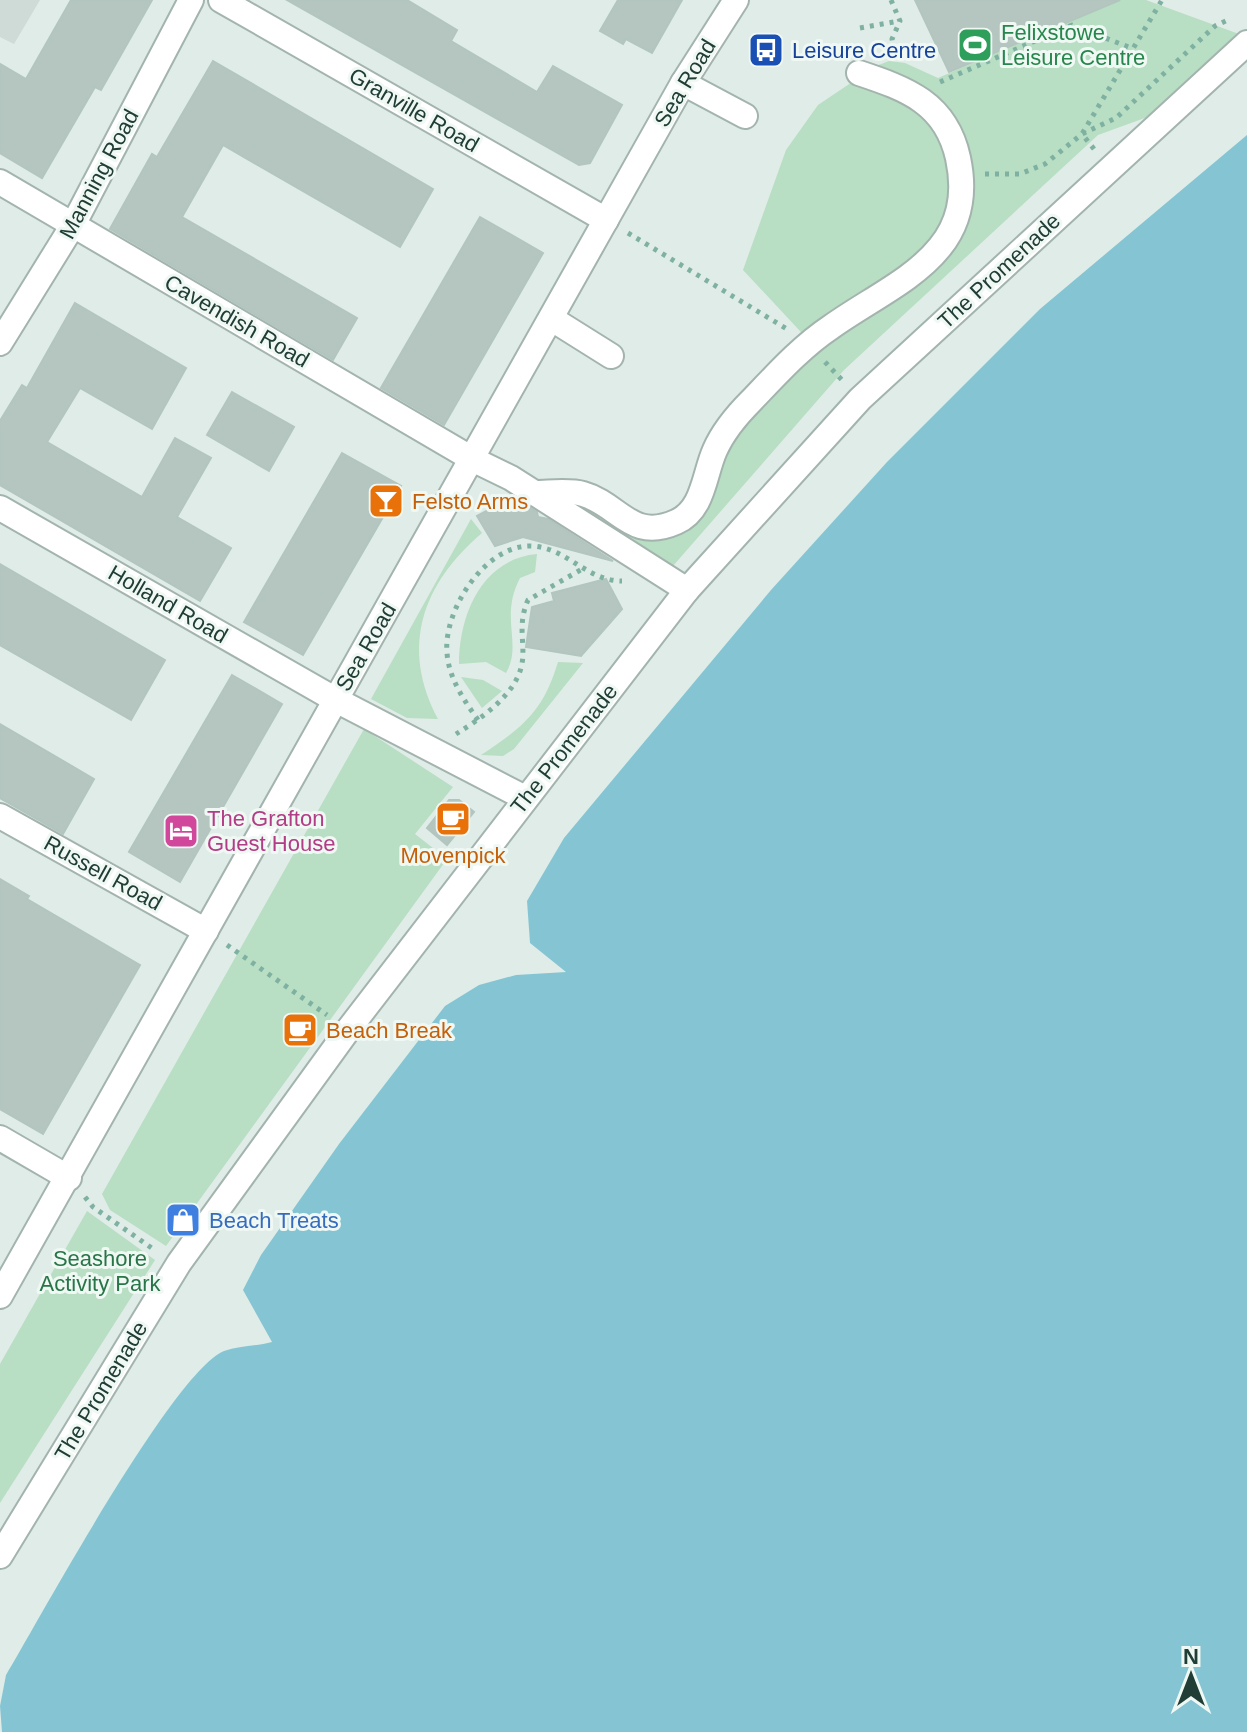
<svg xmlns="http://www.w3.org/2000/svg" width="1247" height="1732" font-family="Helvetica,sans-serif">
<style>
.built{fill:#cedbd6}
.green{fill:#b8dec3}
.water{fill:#85c5d3}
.building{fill:#b5c6c0;stroke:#b2c5be;stroke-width:2}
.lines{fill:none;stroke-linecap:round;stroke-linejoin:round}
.minor-casing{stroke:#a3b4ae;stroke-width:28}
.path{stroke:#7fb1a2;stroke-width:5;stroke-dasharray:4 6;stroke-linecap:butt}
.minor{stroke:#fff;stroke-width:24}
.labels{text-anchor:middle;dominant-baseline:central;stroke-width:6;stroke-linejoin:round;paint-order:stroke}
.leisure-label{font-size:22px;fill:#27864d;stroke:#f0f8f4;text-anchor:start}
.transit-label{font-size:22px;fill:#164399;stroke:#f0f8f4;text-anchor:start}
.street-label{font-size:22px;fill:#203d36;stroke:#f0f8f4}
.food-label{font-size:22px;fill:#c56008;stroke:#f0f8f4;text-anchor:start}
.hotel-label{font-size:22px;fill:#b23c85;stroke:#f0f8f4;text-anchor:start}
.shop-label{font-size:22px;fill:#366cbe;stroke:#f0f8f4;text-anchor:start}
.park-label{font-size:22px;fill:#287548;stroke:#f0f8f4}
</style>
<rect width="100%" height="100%" fill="#e0ece7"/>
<polygon class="built" points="0,0 40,0 14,44 0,37"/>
<g class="green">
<polygon points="1119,0 1146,0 1239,34 1153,115 1098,135 844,370 666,574 540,495 582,496 666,529 717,452 813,345 743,270 786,150 818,105 876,66 889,61 905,63 938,78"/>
<path d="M 471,519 L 482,533 C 422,584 400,647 438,719 L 407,718 L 371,699 Z"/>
<path d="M 537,554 L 535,572 L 520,578 C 499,618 523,644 506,673 L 486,662 L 459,664 C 459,616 481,559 537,554 Z"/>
<path d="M 558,662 L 583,663 L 514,749 L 503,756 L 481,755 C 523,727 543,712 558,662 Z"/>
<polygon points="461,677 483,680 502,691 482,708"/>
<polygon points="364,729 453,787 415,834 447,859 166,1246 110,1210 102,1194"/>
<polygon points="87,1211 155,1260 0,1503 0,1364"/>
</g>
<path class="water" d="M 1247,135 L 1247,1732 L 2,1732 L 0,1706 L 6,1675 C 40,1618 174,1371 224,1351 C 239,1346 257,1346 272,1342 L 243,1290 L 261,1255 L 339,1144 L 445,1006 L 479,985 L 516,975 L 566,972 L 530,943 L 527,901 L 564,838 L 771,590 L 887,462 L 1040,309 Z"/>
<g class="building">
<polygon points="71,0 152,0 101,90 95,87 42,178 0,153 0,64 26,79"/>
<polygon points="287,0 407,0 457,30 451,41 537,92 553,66 622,105 590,163 579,165"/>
<polygon points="618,0 682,0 652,53 626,39 623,44 600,31"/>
<polygon points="915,0 1120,0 949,72"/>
<polygon points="213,61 433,189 400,247 223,145 182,217 357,318 333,360 110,229 152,154 157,157"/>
<polygon points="480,217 543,253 444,425 381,388"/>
<polygon points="75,303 186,368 152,429 80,388 47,442 142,497 175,438 211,458 177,517 231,548 200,601 0,485 0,421 22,385 27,388"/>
<polygon points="232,392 294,427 269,471 207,435"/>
<polygon points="342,453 401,486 303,655 244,622"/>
<polygon points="513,497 537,512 538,517 548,519 613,561 523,537 495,546 477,516"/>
<polygon points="0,564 165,660 131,720 0,645"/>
<polygon points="606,579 622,609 581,656 526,647 532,607 554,601 552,593"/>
<polygon points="232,675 282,704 180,882 129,852"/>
<polygon points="0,724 94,779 63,834 0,798"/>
<polygon points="449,800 459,800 474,812 447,845 427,828"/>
<polygon points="0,879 29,896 27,899 140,965 43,1134 0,1109"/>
</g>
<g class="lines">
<defs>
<g id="minor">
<polyline points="221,0 606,220"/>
<polyline points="683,83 745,116"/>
<polyline points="0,182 474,460 511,478 687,590"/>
<polyline points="552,319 611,356"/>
<polyline points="0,343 73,225 191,0"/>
<path d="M 534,493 C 549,493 569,490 583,494 C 619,504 631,542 676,522 C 704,510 704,474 715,450 C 723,432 737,415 751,401 C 776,375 801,347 831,327 C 894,282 979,255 958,158 C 946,103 907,89 859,73"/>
<polyline points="0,508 336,700 525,798"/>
<polyline points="0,816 206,931"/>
<polyline points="0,1138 69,1178"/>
<polyline points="0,1296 683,83 736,0"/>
<polyline points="0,1556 179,1263 348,1030 687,590 860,399 1247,43"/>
</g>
</defs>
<use href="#minor" class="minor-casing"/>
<g class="path">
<polyline points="891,0 900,21 892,39 895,56"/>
<polyline points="860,28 899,21"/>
<polyline points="940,82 1072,25 1131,48"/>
<polyline points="1094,149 1082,134 1162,0"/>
<polyline points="985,174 1020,174 1045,164 1082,134 1116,118 1215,26 1230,19"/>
<polyline points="628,233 787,329"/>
<polyline points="825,362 843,381"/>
<path d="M 478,720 C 464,700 449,679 447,653 C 443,611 485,544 532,546 C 567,548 587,581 622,581"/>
<path d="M 456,734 C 480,719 513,697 521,668 C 527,646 516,627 528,600 L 584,568"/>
<polyline points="227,945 327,1015"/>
<polyline points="85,1197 93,1207 156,1251"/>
</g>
<use href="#minor" class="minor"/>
</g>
<defs>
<symbol id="stadium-square" viewBox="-11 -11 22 22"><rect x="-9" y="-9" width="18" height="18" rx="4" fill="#2e9e5b" stroke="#f0f8f4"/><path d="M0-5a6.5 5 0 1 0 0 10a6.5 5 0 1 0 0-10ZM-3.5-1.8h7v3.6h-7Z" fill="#fff"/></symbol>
<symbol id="bus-square" viewBox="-11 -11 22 22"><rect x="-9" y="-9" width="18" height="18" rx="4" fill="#1a4fb4" stroke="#f0f8f4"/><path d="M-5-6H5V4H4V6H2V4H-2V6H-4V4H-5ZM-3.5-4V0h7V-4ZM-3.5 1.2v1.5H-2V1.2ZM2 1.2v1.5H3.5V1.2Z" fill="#fff"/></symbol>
<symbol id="bar-square" viewBox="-11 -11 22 22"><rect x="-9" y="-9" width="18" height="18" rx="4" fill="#e8710a" stroke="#f0f8f4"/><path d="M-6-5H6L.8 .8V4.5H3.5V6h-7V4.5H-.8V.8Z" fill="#fff"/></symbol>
<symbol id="cafe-square" viewBox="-11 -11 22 22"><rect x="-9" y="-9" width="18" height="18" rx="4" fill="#e8710a" stroke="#f0f8f4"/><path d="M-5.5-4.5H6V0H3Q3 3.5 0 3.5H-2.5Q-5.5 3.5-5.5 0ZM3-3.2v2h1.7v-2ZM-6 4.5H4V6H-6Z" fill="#fff"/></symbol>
<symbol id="hotel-square" viewBox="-11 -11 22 22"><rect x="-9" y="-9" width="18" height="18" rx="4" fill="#d1479c" stroke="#f0f8f4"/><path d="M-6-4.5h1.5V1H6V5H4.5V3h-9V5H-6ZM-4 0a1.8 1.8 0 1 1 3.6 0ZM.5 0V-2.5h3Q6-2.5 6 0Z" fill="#fff"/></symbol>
<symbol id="shop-square" viewBox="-11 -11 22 22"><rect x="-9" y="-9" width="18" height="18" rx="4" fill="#3f7fe0" stroke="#f0f8f4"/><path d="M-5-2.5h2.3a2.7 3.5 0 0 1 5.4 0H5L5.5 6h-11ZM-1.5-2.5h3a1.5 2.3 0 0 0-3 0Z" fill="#fff"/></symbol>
</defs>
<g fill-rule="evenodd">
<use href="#stadium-square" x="955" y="25" width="40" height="40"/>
<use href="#bus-square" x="746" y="30" width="40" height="40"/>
<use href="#bar-square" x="366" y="481" width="40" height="40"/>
<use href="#cafe-square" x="433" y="799" width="40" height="40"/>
<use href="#hotel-square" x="161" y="811" width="40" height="40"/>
<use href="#cafe-square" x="280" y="1010" width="40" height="40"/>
<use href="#shop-square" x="163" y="1200" width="40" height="40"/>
</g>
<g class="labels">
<g class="leisure-label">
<text x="1001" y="32">Felixstowe<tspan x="1001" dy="25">Leisure Centre</tspan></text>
</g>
<g class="transit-label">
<text x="792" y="50">Leisure Centre</text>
</g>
<g class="street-label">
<text transform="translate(685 83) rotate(-59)">Sea Road</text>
<text transform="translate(414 110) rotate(30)">Granville Road</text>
<text transform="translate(99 174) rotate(-62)">Manning Road</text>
<text transform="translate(999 271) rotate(-43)">The Promenade</text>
<text transform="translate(237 321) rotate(30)">Cavendish Road</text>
<text transform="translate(168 604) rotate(30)">Holland Road</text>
<text transform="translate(366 647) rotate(-60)">Sea Road</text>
<text transform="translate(564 749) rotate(-52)">The Promenade</text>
<text transform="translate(103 873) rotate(29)">Russell Road</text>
<text transform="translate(101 1391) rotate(-59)">The Promenade</text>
</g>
<g class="food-label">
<text x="412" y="501">Felsto Arms</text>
<text x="453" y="855" text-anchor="middle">Movenpick</text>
<text x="326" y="1030">Beach Break</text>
</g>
<g class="hotel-label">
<text x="207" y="818">The Grafton<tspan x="207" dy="25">Guest House</tspan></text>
</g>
<g class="shop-label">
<text x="209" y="1220">Beach Treats</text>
</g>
<g class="park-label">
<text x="100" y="1258">Seashore<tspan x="100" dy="25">Activity Park</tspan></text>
</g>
</g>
<g transform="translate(1191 1676)" stroke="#f0f8f4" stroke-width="6" paint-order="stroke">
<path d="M0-6L14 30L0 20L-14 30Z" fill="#203d36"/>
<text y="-12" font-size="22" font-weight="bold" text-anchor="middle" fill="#203d36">N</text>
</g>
</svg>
